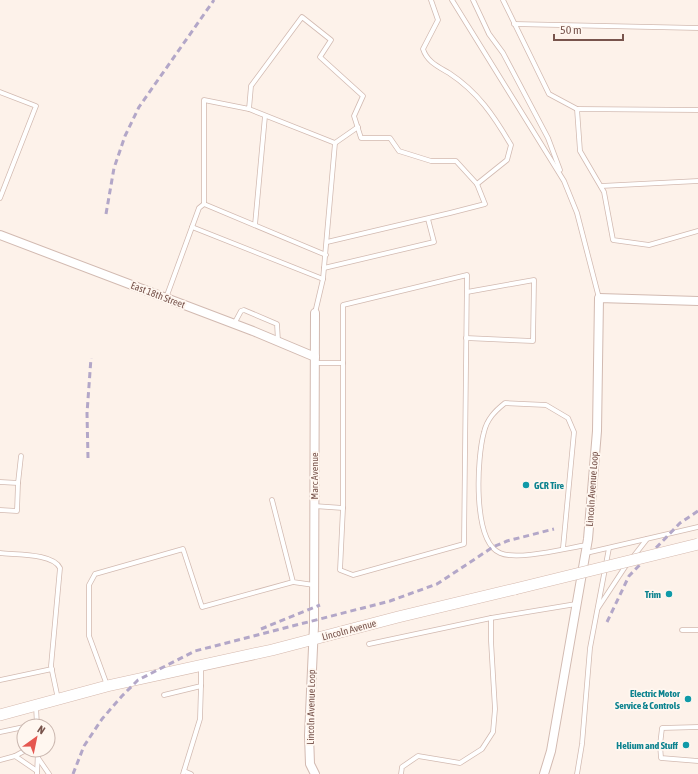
<svg xmlns="http://www.w3.org/2000/svg" width="698" height="774" font-family="'Asap Condensed',sans-serif">
<style>
.lines{fill:none;stroke-linecap:round;stroke-linejoin:round}
.lane-casing{stroke:#d2bab1;stroke-width:5.5}
.street-casing{stroke:#d2bab1;stroke-width:10}
.secondary-casing{stroke:#d5b9ae;stroke-width:12}
.lane{stroke:#fff;stroke-width:4}
.street{stroke:#fff;stroke-width:8}
.secondary{stroke:#fff;stroke-width:11}
.rail{stroke:#b3a7c8;stroke-width:3;stroke-dasharray:6 4;stroke-linecap:butt}
.secondary-bridge-casing{stroke:#d5b9ae;stroke-width:12;stroke-linecap:butt}
.secondary-bridge{stroke:#fff;stroke-width:11}
.culture-dot{fill:#0f9aa8;stroke:#fff7f0;stroke-width:1.5}
.labels{text-anchor:middle;dominant-baseline:central;stroke-width:3.5;stroke-linejoin:round;paint-order:stroke}
.street-label{font-size:10px;fill:#78544c;stroke:#fff7f0}
.culture-label{font-size:10px;font-weight:bold;fill:#0d838f;stroke:#fff7f0;text-anchor:end}
</style>
<rect width="100%" height="100%" fill="#fdf2ea"/>
<g class="lines">
<defs>
<g id="lane">
<path d="M 431,0 L 438,20 L 423,49 C 427,62 439,67 449,73 C 478,92 494,116 511,145 L 507,160 L 477,184"/>
<polyline points="452,0 564,181 577,213 599,298"/>
<polyline points="473,0 489,34 503,53 548,138 560,170"/>
<polyline points="503,0 549,94 577,109"/>
<polyline points="514,24 698,28"/>
<polyline points="0,92 36,106 0,198"/>
<polyline points="249,109 335,143"/>
<polyline points="698,110 577,109 580,151 604,192 613,240 649,245 698,231"/>
<polyline points="601,186 698,181"/>
<polyline points="204,204 204,100 249,109 251,86 302,17 331,40 320,57 363,96 354,116 361,138 390,138 399,151 431,161 456,161 477,184 485,204 450,213 327,242"/>
<polyline points="255,225 265,116"/>
<polyline points="192,227 323,279"/>
<polyline points="324,268 434,242 428,219"/>
<polygon points="467,275 464,544 353,575 340,570 343,508 343,305"/>
<polyline points="166,298 199,208 204,204 326,255"/>
<polyline points="315,313 323,279 335,143 358,127"/>
<polyline points="234,324 241,311 244,310 277,324 278,341"/>
<polyline points="466,338 533,341 534,280 467,292"/>
<polyline points="315,363 343,363"/>
<polyline points="0,482 18,483 21,456"/>
<polyline points="272,500 293,582 314,585"/>
<polyline points="314,506 343,508"/>
<polyline points="0,510 17,511 18,483"/>
<path d="M 563,548 L 574,432 L 568,418 L 546,405 L 505,403 C 495,411 487,419 484,432 C 477,457 472,541 500,553 C 517,561 567,548 587,545"/>
<path d="M 0,553 C 15,555 53,553 60,568 L 51,666 L 58,699"/>
<polyline points="586,553 698,527"/>
<polyline points="633,557 647,539"/>
<polyline points="598,608 627,564"/>
<polyline points="682,630 698,630"/>
<polyline points="369,644 491,618 576,604"/>
<polyline points="0,680 52,669"/>
<polyline points="107,685 89,636 89,585 95,574 183,549 202,607 293,582"/>
<polyline points="164,695 201,686 201,667"/>
<polyline points="36,706 37,726"/>
<polyline points="698,727 662,728 660,745 661,758 698,761"/>
<polyline points="0,732 24,727"/>
<polyline points="15,756 37,771"/>
<polyline points="38,758 49,774"/>
<polyline points="0,760 15,756 26,750"/>
<polyline points="184,771 191,774"/>
<polyline points="37,774 38,750"/>
<polyline points="183,774 200,719 201,686"/>
<polyline points="401,774 402,767 418,756 460,763 482,749 493,732 495,709 491,641 491,618"/>
<polyline points="577,774 582,744 590,648 609,548"/>
</g>
<g id="street">
<polyline points="0,235 253,331 315,357"/>
<polyline points="315,313 314,626 309,735 310,764 315,774"/>
<polyline points="544,774 551,751 588,539 597,431 599,298 698,301"/>
</g>
<polyline id="secondary" points="0,715 107,686 272,650 398,617 515,589"/>
</defs>
<use href="#lane" class="lane-casing"/>
<use href="#street" class="street-casing"/>
<use href="#secondary" class="secondary-casing"/>
<use href="#lane" class="lane"/>
<use href="#street" class="street"/>
<use href="#secondary" class="secondary"/>
<g class="rail">
<polyline points="106,214 114,168 125,136 139,107 214,0"/>
<polyline points="88,458 87,413 91,358"/>
<polyline points="607,622 629,576 680,523 698,511"/>
<polyline points="261,629 320,605"/>
<polyline points="73,774 84,746 102,719 122,696 138,680 195,651 390,601 437,584 493,547 507,541 554,529"/>
</g>
<defs>
<polyline id="secondary-bridge" points="515,589 698,544"/>
</defs>
<use href="#secondary-bridge" class="secondary-bridge-casing"/>
<use href="#secondary-bridge" class="secondary-bridge"/>
</g>
<g class="culture-dot">
<circle cx="526" cy="485" r="4"/>
<circle cx="669" cy="594" r="4"/>
<circle cx="688" cy="699" r="4"/>
<circle cx="686" cy="745" r="4"/>
</g>
<g class="labels">
<g class="street-label">
<text transform="translate(158 295) rotate(21)">East 18th Street</text>
<text transform="translate(314 476) rotate(-90)">Marc Avenue</text>
<text transform="translate(592 489) rotate(-86)">Lincoln Avenue Loop</text>
<text transform="translate(349 630) rotate(-15)">Lincoln Avenue</text>
<text transform="translate(311 707) rotate(-89)">Lincoln Avenue Loop</text>
</g>
<g class="culture-label">
<text x="534" y="485" text-anchor="start">GCR Tire</text>
<text x="661" y="594">Trim</text>
<text x="680" y="693">Electric Motor<tspan x="680" dy="12">Service &amp; Controls</tspan></text>
<text x="678" y="745">Helium and Stuff</text>
</g>
</g>
<g transform="translate(36 738) rotate(33)"><circle r="19" fill="#fff7f0" stroke="#c9b6ae"/>
<path d="M0-3L7 15L0 10L-7 15Z" fill="#e55750"/>
<text y="-6" font-size="11" font-weight="bold" text-anchor="middle" fill="#78544c">N</text>
</g>
<path d="M554 34v6h69v-6" fill="none" stroke="#78544c" stroke-width="2"/>
<text x="560" y="34" font-size="12" fill="#78544c" stroke="#fff7f0" stroke-width="3" paint-order="stroke">50 m</text>
</svg>
